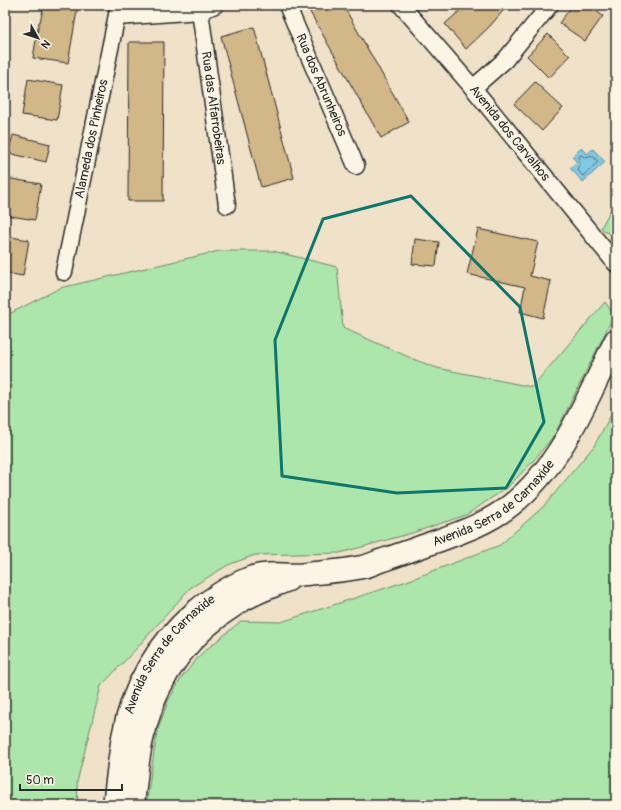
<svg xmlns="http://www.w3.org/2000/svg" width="621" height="810" font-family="Pangolin,sans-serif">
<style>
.green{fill:#ace6ab;stroke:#6c886b}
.water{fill:#81c8e2;stroke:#5f8999}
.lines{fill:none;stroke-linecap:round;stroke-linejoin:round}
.shore{stroke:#4d6a74;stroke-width:1}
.building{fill:#d2b788;stroke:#2b2b2b}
.street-casing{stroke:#2b2b2b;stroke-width:19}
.secondary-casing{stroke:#2b2b2b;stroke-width:25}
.street{stroke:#fcf5e5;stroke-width:16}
.secondary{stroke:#fcf5e5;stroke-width:22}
.marked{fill:none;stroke:#0f766e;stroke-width:3;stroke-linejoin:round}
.labels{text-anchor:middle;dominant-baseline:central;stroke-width:4;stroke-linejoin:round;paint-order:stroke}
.street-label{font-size:13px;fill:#2b2b2b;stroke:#fcf5e5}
</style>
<rect width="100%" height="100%" fill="#efe2c9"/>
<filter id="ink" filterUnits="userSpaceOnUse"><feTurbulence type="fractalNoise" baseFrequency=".025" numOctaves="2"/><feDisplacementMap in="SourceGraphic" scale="8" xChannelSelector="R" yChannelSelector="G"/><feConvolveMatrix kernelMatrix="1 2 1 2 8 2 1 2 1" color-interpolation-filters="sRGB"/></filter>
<g filter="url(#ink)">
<g class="green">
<polygon points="616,199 616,239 601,228"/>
<polygon points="219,251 273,251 337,267 343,328 413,359 437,368 532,387 605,302 614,315 555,434 534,460 508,487 466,515 409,534 340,553 255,555 228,565 190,588 135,650 101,686 77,782 78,805 5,805 5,316 60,288"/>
<polygon points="616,406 616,805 146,805 157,732 168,701 182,677 201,654 241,621 281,622 407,581 500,545 544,506 594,446"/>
</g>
<polygon class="water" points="581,148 587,154 593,149 605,162 583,182 570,168 577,162 572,157"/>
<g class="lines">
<polygon class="shore" points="581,155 586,158 593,156 598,162 583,176 577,169 580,164 579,157"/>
</g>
<g class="building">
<polygon points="44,5 78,5 68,63 33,58 39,22 40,22"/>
<polygon points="306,5 343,5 409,122 381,138"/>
<polygon points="466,5 508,5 490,26 466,49 445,24"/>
<polygon points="573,5 587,5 603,16 585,41 559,23"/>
<polygon points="254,27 294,178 261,187 221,36"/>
<polygon points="548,34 570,56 549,78 527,56"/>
<polygon points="129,42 164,42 163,201 128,201"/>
<polygon points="28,79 63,85 57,120 22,115"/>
<polygon points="535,82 563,108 542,131 514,104"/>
<polygon points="13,135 50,144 46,162 8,153"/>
<polygon points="6,178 41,184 35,220 5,215"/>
<polygon points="478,229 538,242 530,276 551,281 543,318 520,312 525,287 467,274"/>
<polygon points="5,236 29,240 23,276 5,273"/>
<polygon points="415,239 439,242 436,266 412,264"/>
</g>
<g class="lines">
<defs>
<g id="street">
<path id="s1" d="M 287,5 L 356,166"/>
<path id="s2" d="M 401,5 L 473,88 L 616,264"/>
<path id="s3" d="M 200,11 L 227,205"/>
<polyline points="117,17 200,11 215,5"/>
<polyline points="473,88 505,60 550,5"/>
<path id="s4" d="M 64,272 L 119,5"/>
</g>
<g id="secondary">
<path id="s5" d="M 114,805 C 117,783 119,760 123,737 C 132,688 157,645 195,612 C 212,598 232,584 253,577 C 273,571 287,577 306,574 C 324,572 344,571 362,567 C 369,566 376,562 383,560 C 398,555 412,550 426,545 C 456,534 486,525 511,505 C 563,464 587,398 616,340"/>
<path d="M 133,805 C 136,778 138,750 146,724 C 160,672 193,631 238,603 C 253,593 271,587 288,580"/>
</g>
</defs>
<use href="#street" class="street-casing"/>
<use href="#secondary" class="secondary-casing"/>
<use href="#street" class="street"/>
<use href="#secondary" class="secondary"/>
</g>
</g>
<path class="marked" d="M 411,196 L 520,307 L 544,422 L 506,488 L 397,493 L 282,476 L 275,340 L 323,219 Z"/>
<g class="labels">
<g class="street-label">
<text stroke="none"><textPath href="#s1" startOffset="87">Rua dos Abrunheiros</textPath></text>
<text stroke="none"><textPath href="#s3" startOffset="98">Rua das Alfarrobeiras</textPath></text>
<text stroke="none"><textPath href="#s2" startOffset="168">Avenida dos Carvalhos</textPath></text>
<text stroke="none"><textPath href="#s4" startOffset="136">Alameda dos Pinheiros</textPath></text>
<text stroke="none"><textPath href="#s5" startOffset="542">Avenida Serra de Carnaxide</textPath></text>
<text stroke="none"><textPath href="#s5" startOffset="166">Avenida Serra de Carnaxide</textPath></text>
</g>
</g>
<rect width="621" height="810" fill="none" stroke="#fcf5e5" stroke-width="20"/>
<rect x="10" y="10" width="601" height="790" fill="none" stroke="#2b2b2b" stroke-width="1.5" filter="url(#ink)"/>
<g transform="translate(38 38) rotate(129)" stroke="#fcf5e5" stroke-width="3" paint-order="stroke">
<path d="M0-3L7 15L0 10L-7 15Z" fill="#2b2b2b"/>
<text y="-6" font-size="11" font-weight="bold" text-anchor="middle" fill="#2b2b2b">N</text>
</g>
<path d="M20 784v6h102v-6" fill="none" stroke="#2b2b2b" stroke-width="2"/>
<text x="26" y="784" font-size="12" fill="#2b2b2b" stroke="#fcf5e5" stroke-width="3" paint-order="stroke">50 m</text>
</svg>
